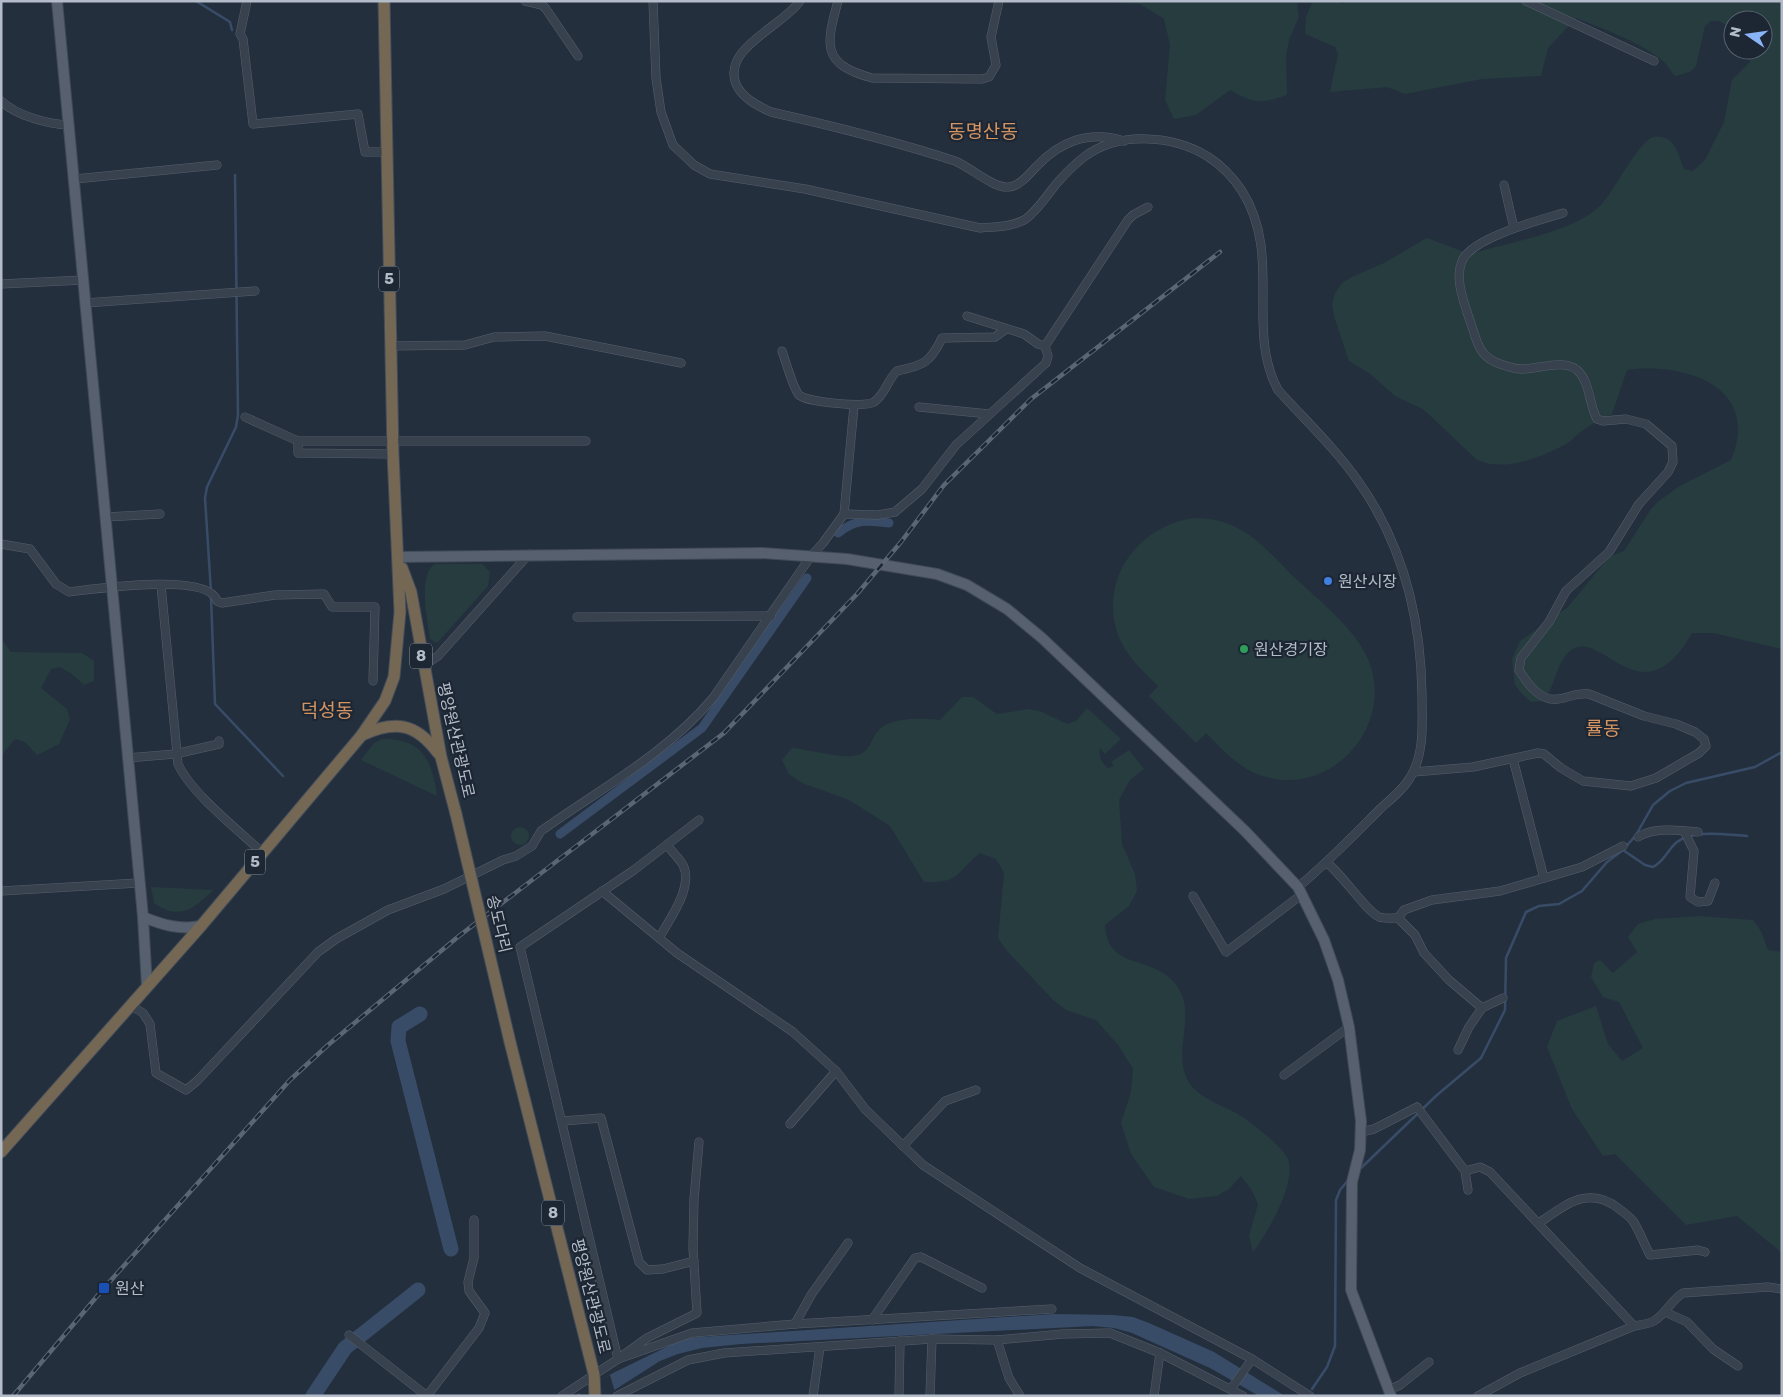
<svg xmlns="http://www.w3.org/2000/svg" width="1783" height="1397" font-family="Rubik,'Noto Sans KR',sans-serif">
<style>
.green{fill:#263c3f}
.water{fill:#394c67}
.pier{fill:#242f3e}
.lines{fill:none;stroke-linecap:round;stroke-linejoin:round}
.stream{stroke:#394c67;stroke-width:2.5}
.canal{stroke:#394c67;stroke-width:9}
.river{stroke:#394c67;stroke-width:15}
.minor-casing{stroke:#565f6c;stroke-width:9}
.major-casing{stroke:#414a57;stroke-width:12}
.highway-casing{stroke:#434c59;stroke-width:13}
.minor{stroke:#38414e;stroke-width:8}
.major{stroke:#56606e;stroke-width:10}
.highway{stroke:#746855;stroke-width:11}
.rail-casing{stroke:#5a6575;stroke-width:4.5}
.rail{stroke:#1d2633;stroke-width:2.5;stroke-dasharray:8;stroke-linecap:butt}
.highway-bridge-casing{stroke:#434c59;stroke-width:13;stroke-linecap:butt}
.highway-bridge{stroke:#746855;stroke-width:11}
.shop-dot{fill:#3f7fe0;stroke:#1d2633;stroke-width:2}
.leisure-dot{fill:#2e9e5b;stroke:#1d2633;stroke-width:2}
.transit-dot{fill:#1a4fb4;stroke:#1d2633;stroke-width:2}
.labels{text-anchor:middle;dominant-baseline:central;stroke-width:4.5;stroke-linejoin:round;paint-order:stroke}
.shield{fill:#1d2633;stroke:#878f9c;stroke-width:1}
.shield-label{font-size:15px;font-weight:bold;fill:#b4bcc9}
.poi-label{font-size:16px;fill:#b4bcc9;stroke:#1d2633;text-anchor:start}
.street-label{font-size:16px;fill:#b4bcc9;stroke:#1d2633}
.quarter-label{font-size:19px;fill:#d59563;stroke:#1d2633}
</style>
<rect width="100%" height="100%" fill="#242f3e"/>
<g class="green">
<path d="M 1094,1 L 1297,1 L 1299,17 L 1289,40 L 1286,56 L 1287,95 C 1260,104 1255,104 1230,90 L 1196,115 L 1174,119 L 1165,100 L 1170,45 L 1164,19 L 1140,4 Z"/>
<path d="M 1313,1 L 1337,1 L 1343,4 L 1347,1 L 1782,1 L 1782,649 L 1713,633 L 1692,633 C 1641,723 1601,625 1570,651 C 1555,664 1556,687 1543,701 L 1531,702 L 1522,694 L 1515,685 L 1512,659 L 1520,641 L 1568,607 L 1609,557 L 1624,551 L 1651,509 L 1659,501 L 1678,487 L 1731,460 C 1762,386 1684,362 1627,370 L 1612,414 C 1602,419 1591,424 1582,431 C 1575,435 1572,442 1564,445 C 1540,458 1501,473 1476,459 L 1423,409 L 1395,396 L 1369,373 L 1349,361 L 1334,316 L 1332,305 L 1335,293 L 1342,283 L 1352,277 L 1384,263 L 1427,238 L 1467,253 L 1481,251 C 1516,241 1575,231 1601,205 C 1614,191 1639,140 1654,137 C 1675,134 1678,154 1684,169 L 1693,171 L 1705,160 L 1724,122 L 1732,80 L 1750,62 L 1750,50 L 1763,50 L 1763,20 L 1733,20 L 1733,45 L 1724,43 L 1726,25 L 1719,21 L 1711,21 L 1705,26 L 1696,66 L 1690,72 L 1675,76 C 1670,71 1668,65 1663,61 C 1636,40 1606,30 1576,18 L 1548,48 L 1541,76 L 1482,79 L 1405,94 L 1387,87 L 1330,92 L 1338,54 L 1335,47 L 1305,34 L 1306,17 Z"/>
<path d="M 1194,518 C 1241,518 1261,544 1292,575 C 1316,598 1355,628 1368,659 C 1396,725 1332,798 1263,776 C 1239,769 1223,750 1206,733 L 1196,743 L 1149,696 L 1158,686 C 1144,672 1130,660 1121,642 C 1095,585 1135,526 1194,518 Z"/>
<path d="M 435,564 L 482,564 L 490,572 L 488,586 L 437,643 L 430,639 C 428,621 417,574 435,564 Z"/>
<polygon points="1,638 11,652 82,653 94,661 94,681 84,685 72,674 60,667 51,669 41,688 67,709 70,719 59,744 37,755 25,742 15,739 1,756"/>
<path d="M 962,697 L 973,697 L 997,714 L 1029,709 L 1042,712 L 1067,724 L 1076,721 L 1087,708 L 1121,739 L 1105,754 L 1100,748 C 1098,757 1102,763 1108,768 L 1114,766 L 1111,762 L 1129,750 L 1144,769 L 1130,780 L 1119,800 L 1122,844 L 1135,874 L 1137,891 L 1129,906 L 1105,925 C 1108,971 1149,954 1174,982 C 1199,1011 1173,1046 1186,1077 C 1196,1099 1222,1104 1241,1116 C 1252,1123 1287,1150 1289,1162 C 1294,1188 1268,1232 1253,1252 L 1249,1236 L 1258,1204 L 1251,1189 L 1241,1176 L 1229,1189 L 1217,1196 L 1189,1199 L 1154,1187 L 1131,1154 L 1121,1123 L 1131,1092 L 1133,1069 L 1118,1045 L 1096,1020 L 1066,1010 L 1053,1000 L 1007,951 L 998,938 L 1004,873 L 996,859 L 980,853 C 955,873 961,883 924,882 L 890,826 L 849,800 L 802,783 L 789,774 L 782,760 L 792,748 C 809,749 843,760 858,755 C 870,751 871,740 877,732 C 889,716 923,718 940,720 Z"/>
<path d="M 382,739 C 422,738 432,760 437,796 L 361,760 L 374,743 Z"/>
<circle cx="520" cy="836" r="9"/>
<path d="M 151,887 L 213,890 C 194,909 179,921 154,903 Z"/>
<polygon points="1699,916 1753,920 1761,931 1768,950 1782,952 1782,1253 1737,1216 1686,1225 1615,1154 1603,1156 1572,1109 1547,1047 1557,1021 1596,1006 1608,1044 1622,1061 1643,1048 1619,1002 1603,997 1591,977 1594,963 1600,960 1613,973 1637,952 1628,937 1638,924 1655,919"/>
</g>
<polygon class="water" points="1054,1314 1113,1315 1133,1317 1149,1323 1214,1352 1285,1396 1259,1396 1210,1368 1132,1333 1114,1328 1092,1326 741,1344 702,1348 678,1354 660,1361 605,1396 575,1396 613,1373 685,1338"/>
<polygon class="pier" points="610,1375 615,1392 610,1396 581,1396 579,1392"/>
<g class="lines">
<g class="stream">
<polyline points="196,1 230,22 232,30"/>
<polyline points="211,592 205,498 207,487 236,427 238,415 235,175"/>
<polyline points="211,597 215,704 283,776"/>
<path d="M 1623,850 L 1645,865 L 1653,867 C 1664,862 1668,849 1677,842 C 1694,829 1727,835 1747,836"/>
<polyline points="1359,1170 1437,1095 1481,1058 1505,1010 1506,958 1526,912 1539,906 1559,904 1582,891 1607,862 1623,850 1636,835 1653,805 1670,791 1686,783 1755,767 1782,752"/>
<polyline points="1312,1389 1327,1367 1335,1346 1336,1200 1340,1190 1349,1179"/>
</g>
<g class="canal">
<path d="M 838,533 C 855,519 868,520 889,523"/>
<polyline points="560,834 702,728 807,578"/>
</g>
<g class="river">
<polyline points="420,1014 399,1027 398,1041 451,1249"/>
<polyline points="313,1396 345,1348 418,1290"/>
</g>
<defs>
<g id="minor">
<polyline points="247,1 240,34 243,39 253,124 358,114 365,152 387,152"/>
<polyline points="525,1 542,5 546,9 578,56"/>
<path d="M 653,1 L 656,78 L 661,112 L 673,145 L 694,165 L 710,174 L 805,189 L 980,228 C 994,227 1011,227 1024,220 C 1034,215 1049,193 1057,183 C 1065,174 1075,164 1084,157 C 1119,131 1172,135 1207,156 C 1221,165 1233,177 1242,191 C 1283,256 1245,329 1278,390 C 1305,420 1335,448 1358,481 C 1403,544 1421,618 1422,695 C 1422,721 1425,752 1411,776 C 1404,789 1391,799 1380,809 C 1353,836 1327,863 1298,887"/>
<path d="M 800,1 C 782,27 722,48 736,84 C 742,98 758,106 771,112 C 833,126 894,141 955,161 C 970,167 994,189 1009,187 C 1020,186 1029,174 1036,167 C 1060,141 1090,130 1124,141"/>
<path d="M 838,1 C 826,45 821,64 872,78 L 982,79 L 989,77 L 996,65 L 991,37 L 999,1"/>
<polyline points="1526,1 1654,61"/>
<path d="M 1,101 C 17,116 48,124 68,125"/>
<polyline points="75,179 217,165"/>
<polyline points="1504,185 1514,228"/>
<polyline points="1,284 83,280"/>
<polyline points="85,303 255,291"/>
<polyline points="391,346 465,345 494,337 545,336 681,363"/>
<polyline points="1045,346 1128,220 1133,215 1148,207"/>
<path d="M 782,351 C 786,362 793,388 799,395 C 806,402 866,408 874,402 C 886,394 887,380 897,371 C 924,365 930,363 942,338 L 995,337 L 1006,329"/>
<polyline points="919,407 989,414"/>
<polyline points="245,417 298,441 586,441"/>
<polyline points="298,441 298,453 393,454"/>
<polyline points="844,514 878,515 895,512 922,489 956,445 1046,363 1048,356 1045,346 1038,344 1024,334 967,316"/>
<polyline points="106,517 160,514"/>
<path d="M 1,544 L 30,549 L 56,584 L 69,592 C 94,589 209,572 217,601 L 222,603 L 275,595 L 324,594 L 332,607 L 375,607 L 373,681"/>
<path d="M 161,585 L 178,764 C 191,793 238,830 263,853"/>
<polyline points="577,617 771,616"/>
<polyline points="423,666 438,656 529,554"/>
<polyline points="127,758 175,754 219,744 219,741"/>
<polyline points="1513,759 1544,878"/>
<path d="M 1414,772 L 1473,767 L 1538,753 L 1544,754 L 1561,768 L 1583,781 L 1631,786 L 1656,778 L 1699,753 L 1706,746 L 1704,739 L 1695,732 L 1676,724 L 1644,716 L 1589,694 C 1577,692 1569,698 1558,699 C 1540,702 1527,683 1519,670 L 1521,658 L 1549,622 L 1566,591 L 1609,552 L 1639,504 L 1668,472 L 1673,462 L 1672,446 L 1646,424 L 1626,419 L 1603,421 L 1597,419 C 1589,405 1590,381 1577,370 C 1564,358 1536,370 1521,369 C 1512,369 1503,365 1495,362 C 1476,353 1476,335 1469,318 C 1463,299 1454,277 1463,259 C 1475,237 1540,220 1563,213"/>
<polyline points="1684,831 1694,851 1690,897 1698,902 1708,901 1715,883"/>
<path d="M 1638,837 C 1656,826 1678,831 1698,832"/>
<path d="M 1327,863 C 1342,874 1366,911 1379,917 C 1385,919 1392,918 1398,918 L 1415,935 L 1424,953 L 1449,980 L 1482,1008"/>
<polyline points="1,891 138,883"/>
<polyline points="602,891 677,953 793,1032 836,1071 865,1109 923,1165 1080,1268 1252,1359 1310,1396"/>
<polyline points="1193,896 1226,952 1301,895"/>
<polyline points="1398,918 1404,910 1432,900 1500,891 1582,867 1623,846"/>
<path d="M 659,938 C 669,920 694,887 683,865 C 679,858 672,852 668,846"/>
<path d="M 130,1005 L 143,1013 L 150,1024 L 156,1073 L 186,1090 L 197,1081 L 318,952 L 336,939 L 388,910 L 444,889 L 503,860 L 516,856 L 532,846 L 541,831 C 600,789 666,754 713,698 L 811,556 L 823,543 L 844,514 L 854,406"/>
<polyline points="1458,1050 1469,1027 1482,1008 1503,998"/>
<polyline points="1284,1075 1349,1027"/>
<polyline points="563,1121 601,1118 639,1262 647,1270 663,1269 694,1261"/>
<polyline points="790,1124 836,1071"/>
<polyline points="1361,1132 1374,1129 1417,1107 1465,1171 1468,1190"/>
<polyline points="699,1142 694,1199 693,1248 697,1313 647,1338 618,1359 520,947 634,870 699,820"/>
<polyline points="903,1146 945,1101 976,1090"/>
<polyline points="1465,1171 1480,1167 1490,1172 1634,1326"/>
<path d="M 1539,1223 C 1565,1205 1588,1185 1618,1208 C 1623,1212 1629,1216 1633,1221 C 1640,1232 1644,1244 1650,1255 L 1698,1250 L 1705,1252"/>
<polyline points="1665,1312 1687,1322 1713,1349 1738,1366"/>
<polyline points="872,1320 915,1258 921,1257 982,1288"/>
<polyline points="795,1324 811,1295 848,1243"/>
<polyline points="349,1335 427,1396"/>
<polyline points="997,1340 1009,1378 1020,1396"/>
<polyline points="1231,1389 1252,1359"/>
<polyline points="1388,1390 1400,1385 1429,1362"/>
<polyline points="427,1396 479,1328 485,1313 469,1291 468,1282 474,1258 474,1220"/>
<polyline points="562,1396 618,1359 692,1333 795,1324 1052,1309"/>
<polyline points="617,1396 688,1360 724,1353 932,1339 997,1340 1063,1334 1110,1333 1160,1353 1243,1396"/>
<polyline points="813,1396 820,1347"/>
<polyline points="899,1396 900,1341"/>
<polyline points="930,1396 932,1339"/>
<polyline points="1154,1396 1160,1353"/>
<path d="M 1478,1396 L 1520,1373 L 1634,1326 C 1640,1325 1649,1324 1654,1321 C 1667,1313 1670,1301 1683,1293 L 1768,1287 L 1782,1289"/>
</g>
<g id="major">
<polyline points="57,1 143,917 147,986"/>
<polyline points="398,557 762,553 847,559 937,574 967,585 1007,609 1042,638 1245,831 1298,887 1324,940 1338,980 1349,1027 1361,1121 1360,1150 1352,1182 1351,1290 1391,1396"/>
<path d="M 143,917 C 163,925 179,930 201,926"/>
</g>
<g id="highway">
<polyline points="402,568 411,592 441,757 456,814"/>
<path d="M 362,735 C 395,720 416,723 438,753"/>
<polyline points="510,1042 594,1374 595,1396"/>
<polyline points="1,1152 201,926 361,736 385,701 394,677 400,612 393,454 384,1"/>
</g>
</defs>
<use href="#minor" class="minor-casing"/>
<use href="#major" class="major-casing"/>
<use href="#highway" class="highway-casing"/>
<use href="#minor" class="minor"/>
<use href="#major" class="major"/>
<use href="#highway" class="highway"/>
<defs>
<polyline id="rail" points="13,1396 104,1288 290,1080 328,1045 459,936 724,733 857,594 901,542 944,485 1031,399 1220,252"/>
</defs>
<use href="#rail" class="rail-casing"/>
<use href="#rail" class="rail"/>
<defs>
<polyline id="highway-bridge" points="456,814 510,1042"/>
</defs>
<use href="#highway-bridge" class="highway-bridge-casing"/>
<use href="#highway-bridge" class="highway-bridge"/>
</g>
<circle class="shop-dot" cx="1328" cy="581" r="5"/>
<circle class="leisure-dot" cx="1244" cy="649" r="5"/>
<rect class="transit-dot" x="98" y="1282" width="12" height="12" rx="2.5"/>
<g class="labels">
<g class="shield">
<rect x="379" y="266.5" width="20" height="25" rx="4"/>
<rect x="410" y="643.5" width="22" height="25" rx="4"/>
<rect x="245" y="849.5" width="20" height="25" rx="4"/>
<rect x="542" y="1200.5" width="22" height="25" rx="4"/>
</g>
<g class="shield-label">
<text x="389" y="279">5</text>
<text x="421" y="656">8</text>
<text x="255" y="862">5</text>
<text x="553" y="1213">8</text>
</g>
<g class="poi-label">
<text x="1338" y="581">원산시장</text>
<text x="1254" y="649">원산경기장</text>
<text x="115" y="1288">원산</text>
</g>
<g class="street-label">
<text transform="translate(456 740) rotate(77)">평양원산관광도로</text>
<text transform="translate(499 924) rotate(77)">송도다리</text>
<text transform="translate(591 1296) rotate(76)">평양원산관광도로</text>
</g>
<g class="quarter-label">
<text x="983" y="131">동명산동</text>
<text x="327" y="710">덕성동</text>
<text x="1603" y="728">률동</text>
</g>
</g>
<rect width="1783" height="1397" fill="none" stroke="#b4bcc9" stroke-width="5"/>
<g transform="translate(1748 35) rotate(283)"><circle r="24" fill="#1d2633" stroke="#59626f"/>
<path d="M0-4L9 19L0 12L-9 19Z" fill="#8ab4f8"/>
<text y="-8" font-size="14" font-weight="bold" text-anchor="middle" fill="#b4bcc9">N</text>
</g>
</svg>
